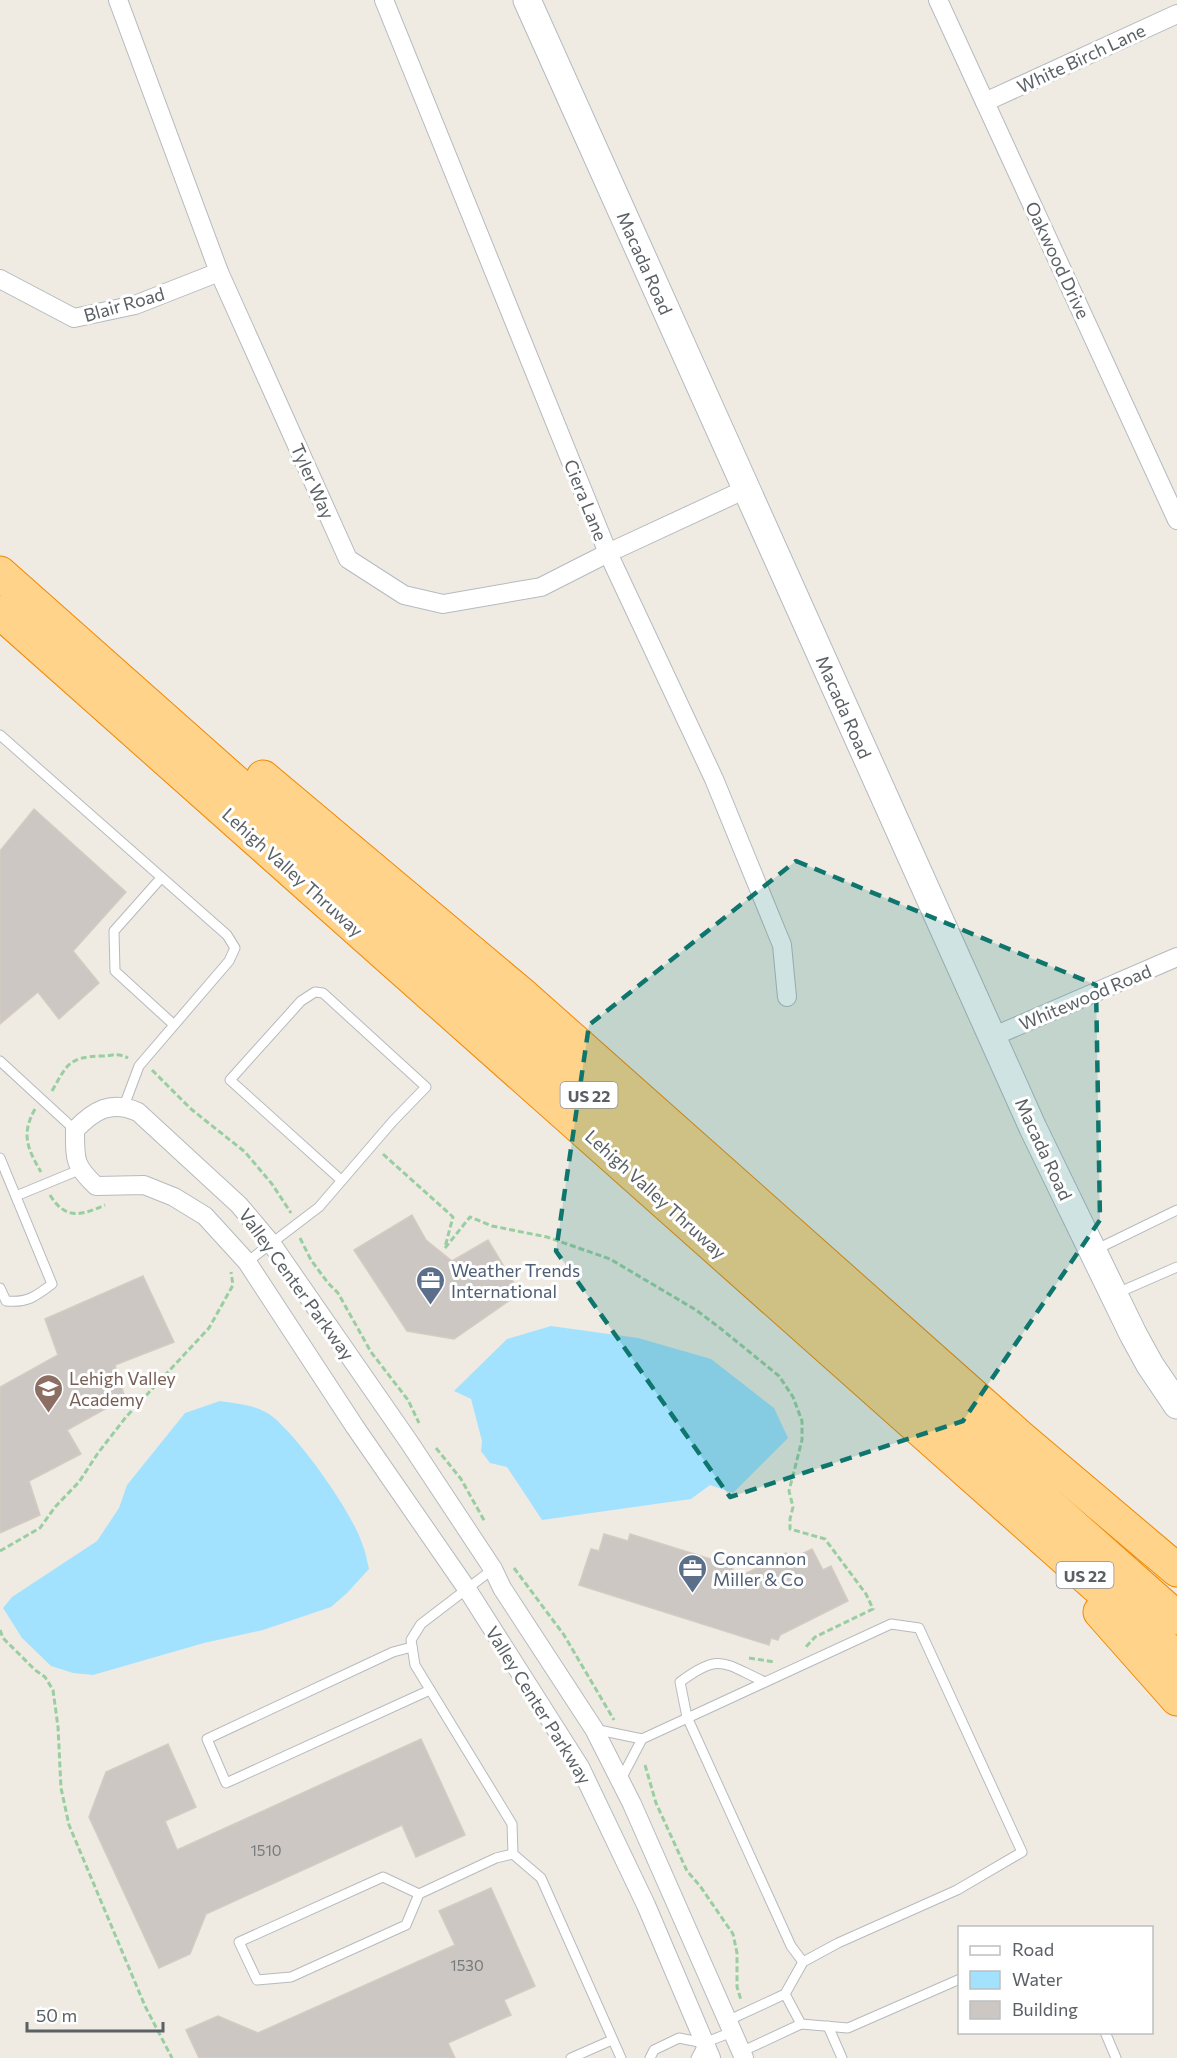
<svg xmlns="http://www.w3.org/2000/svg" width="1177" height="2058" font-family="Commissioner,sans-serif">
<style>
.water{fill:#a3e2ff}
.building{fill:#ccc7c2;stroke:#d4cbc1;stroke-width:1.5}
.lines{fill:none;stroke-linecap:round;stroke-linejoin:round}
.lane-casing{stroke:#b6babe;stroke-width:11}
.street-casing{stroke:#b6babe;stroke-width:20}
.secondary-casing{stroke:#b4b9be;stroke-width:29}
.highway-casing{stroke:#f28800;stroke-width:35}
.path{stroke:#99cea1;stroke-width:3;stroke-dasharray:6 3;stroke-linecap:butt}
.lane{stroke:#fff;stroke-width:9}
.street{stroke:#fff;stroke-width:18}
.secondary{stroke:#fff;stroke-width:27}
.highway{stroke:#ffd38a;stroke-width:33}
.marked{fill:#0f766e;fill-opacity:0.2;stroke:#0f766e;stroke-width:4.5;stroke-dasharray:12 8;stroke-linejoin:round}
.labels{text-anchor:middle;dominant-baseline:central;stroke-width:6;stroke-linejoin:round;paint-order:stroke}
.number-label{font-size:15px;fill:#777a7c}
.shield{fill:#fff;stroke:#8c9093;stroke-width:1.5}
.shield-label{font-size:16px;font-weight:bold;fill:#5b6065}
.street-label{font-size:18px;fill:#5b6065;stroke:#fff}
.service-label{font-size:18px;fill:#4e5e75;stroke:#fff;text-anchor:start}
.education-label{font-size:18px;fill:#785e54;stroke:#fff;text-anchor:start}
</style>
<rect width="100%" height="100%" fill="#efebe3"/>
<g class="water">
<polygon points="551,1326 638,1338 711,1359 774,1408 788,1438 733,1493 710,1485 691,1499 542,1520 507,1467 490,1463 481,1451 482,1441 471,1399 454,1391 507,1339"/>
<path d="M 220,1401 C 238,1404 259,1405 273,1417 C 300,1439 353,1513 363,1546 C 366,1553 367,1561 369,1569 L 347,1593 L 331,1607 L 263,1630 L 204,1643 L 93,1675 L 73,1673 L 51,1666 L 22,1638 L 3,1608 L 12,1597 L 97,1541 L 119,1508 L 127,1485 L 185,1413 Z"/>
</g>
<g class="building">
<polygon points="34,809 126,892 73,951 99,983 59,1019 38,992 0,1024 0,851"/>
<polygon points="412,1215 426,1240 452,1261 488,1240 520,1293 454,1339 407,1331 354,1250"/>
<polygon points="143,1276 174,1342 115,1365 125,1398 67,1430 81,1454 29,1481 40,1515 0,1533 0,1387 58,1355 45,1319"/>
<polygon points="604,1534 628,1541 630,1534 720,1562 728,1559 737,1578 786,1553 789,1560 812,1549 823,1570 831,1566 848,1601 780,1635 778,1640 771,1638 769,1645 579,1585 591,1549 599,1551"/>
<polygon points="421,1739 465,1835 416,1857 402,1825 206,1914 190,1954 159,1968 89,1817 106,1772 168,1744 196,1807 165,1821 177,1850"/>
<polygon points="491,1888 535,1986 504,2000 511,2015 448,2043 455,2058 199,2058 186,2030 218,2016 258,2033 455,1945 439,1911"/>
</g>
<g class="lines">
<defs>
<g id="lane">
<polyline points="0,735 227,935 235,948 229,961 139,1066 124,1106"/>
<polyline points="161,878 114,931 115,971 173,1024"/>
<polyline points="0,1061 75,1130"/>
<path d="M 0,1158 L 52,1284 C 35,1297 27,1303 6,1301 L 0,1288"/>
<polyline points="16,1196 79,1170"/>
<polyline points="1095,1250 1177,1210"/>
<polyline points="247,1262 319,1207 393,1121 426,1087 323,993 315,992 301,1001 230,1080 341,1180"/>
<polyline points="1115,1294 1177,1267"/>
<polyline points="493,1569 421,1624 411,1640 415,1665 512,1824 513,1854 541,1878 621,2058"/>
<polyline points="412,1647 393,1652 207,1739 226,1783 430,1690"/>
<path d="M 765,1682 C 723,1663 720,1652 680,1682 L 687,1717 L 791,1946 L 803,1962"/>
<polyline points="594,1729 642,1739 891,1624 919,1628 1022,1852 957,1890 838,1943 803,1962 785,1994 727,2021"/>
<polyline points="620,1781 642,1739"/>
<polyline points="419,1894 406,1925 291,1977 257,1980 239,1942 383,1877 419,1894 496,1858 513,1854"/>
<polyline points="785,1994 801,2024 848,2028 960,1979"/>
<polyline points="828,2026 842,2058"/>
<polyline points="1105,2032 1116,2058"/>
<polyline points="741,2052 801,2024"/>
<polyline points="571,2058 612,2040"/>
<polyline points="650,2058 654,2050 679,2038 704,2043 732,2032"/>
<polyline points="696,2058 704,2043"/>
</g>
<g id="street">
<polyline points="118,0 219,272 348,559 404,595 443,604 541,587 608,553 746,489"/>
<polyline points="384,0 608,553 714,779 782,945 787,997"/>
<polyline points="938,0 1177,520"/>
<polyline points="985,102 1177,14"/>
<polyline points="0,279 74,318 135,305 219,272"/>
<polyline points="992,1037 1177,957"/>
<path d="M 711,2058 L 646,1905 L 580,1767 L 467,1589 L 355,1427 L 247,1262 L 205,1216 L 174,1197 L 144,1185 L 96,1186 C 74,1165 75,1160 75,1130 C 94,1110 111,1100 138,1112 L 239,1205 L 271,1243 L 409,1442 L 493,1569 L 502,1588 L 594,1729 L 632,1804 L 744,2058"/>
</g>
<polyline id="secondary" points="527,0 1033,1128 1133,1334 1150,1365 1177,1405"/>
<g id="highway">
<polyline points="0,573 1177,1618"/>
<polyline points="0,612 1177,1658"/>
<polyline points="263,777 525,997 1020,1437 1177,1570"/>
<polyline points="1100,1612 1177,1699"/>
</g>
</defs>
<use href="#lane" class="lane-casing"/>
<use href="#street" class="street-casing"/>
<use href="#secondary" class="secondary-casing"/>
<use href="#highway" class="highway-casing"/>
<g class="path">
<polyline points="152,1070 191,1109 245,1152 272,1184 291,1213"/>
<path d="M 52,1091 C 67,1065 68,1057 101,1056 C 114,1056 116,1052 128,1058"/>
<path d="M 35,1109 C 21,1134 27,1148 41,1172"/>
<polyline points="383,1154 453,1217 445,1247"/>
<path d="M 50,1195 C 66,1221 82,1215 105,1205"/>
<polyline points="300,1238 311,1260 328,1283 338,1293 371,1352 408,1400 419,1423"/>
<polyline points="445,1248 470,1217 492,1226 547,1237 610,1259 696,1310 720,1328 779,1376 793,1397 802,1421 802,1440 789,1491 793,1507 790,1519 790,1529 825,1539 866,1594 873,1609 815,1637 805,1648"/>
<polyline points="436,1448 461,1479 485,1522"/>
<polyline points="0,1551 40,1528 55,1507 79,1482 98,1453 126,1417 209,1328 233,1285 231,1272"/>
<polyline points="514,1568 564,1635 614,1720"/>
<polyline points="0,1630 3,1638 35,1670 45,1677 53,1690 58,1727 61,1788 69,1825 145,2006 172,2058"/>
<polyline points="749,1658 775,1662"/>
<polyline points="645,1765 656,1803 687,1871 700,1886 733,1934 737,1953 737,1987 741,2000"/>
</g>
<use href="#lane" class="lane"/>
<use href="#street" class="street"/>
<use href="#secondary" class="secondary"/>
<use href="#highway" class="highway"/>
</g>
<path class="marked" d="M 796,861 L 1096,985 L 1100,1220 L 963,1421 L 730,1497 L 556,1251 L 589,1025 Z"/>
<defs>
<symbol id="office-pin" viewBox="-11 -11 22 30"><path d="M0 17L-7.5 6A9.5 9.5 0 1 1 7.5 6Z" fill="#5c6f8a" stroke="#fff"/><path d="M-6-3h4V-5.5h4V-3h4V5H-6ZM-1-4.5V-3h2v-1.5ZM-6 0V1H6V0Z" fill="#fff"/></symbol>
<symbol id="school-pin" viewBox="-11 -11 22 30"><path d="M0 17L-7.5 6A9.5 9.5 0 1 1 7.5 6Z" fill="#8d6e63" stroke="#fff"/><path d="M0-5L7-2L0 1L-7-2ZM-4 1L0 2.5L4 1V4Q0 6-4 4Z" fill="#fff"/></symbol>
</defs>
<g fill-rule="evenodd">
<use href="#office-pin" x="414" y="1264" width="33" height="45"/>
<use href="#school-pin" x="32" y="1372" width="33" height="45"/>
<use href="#office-pin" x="676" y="1552" width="33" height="45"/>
</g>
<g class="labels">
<g class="number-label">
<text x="266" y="1850">1510</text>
<text x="467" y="1965">1530</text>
</g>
<g class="shield">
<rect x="560.5" y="1082" width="57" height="26" rx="4.5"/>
<rect x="1056.5" y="1562" width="57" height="26" rx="4.5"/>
</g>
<g class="shield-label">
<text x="589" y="1095">US 22</text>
<text x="1085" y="1575">US 22</text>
</g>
<g class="street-label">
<text transform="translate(1081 58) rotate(-25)">White Birch Lane</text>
<text transform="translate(1058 260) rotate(65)">Oakwood Drive</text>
<text transform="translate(645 263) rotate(66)">Macada Road</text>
<text transform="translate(124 304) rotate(-16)">Blair Road</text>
<text transform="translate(313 481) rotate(66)">Tyler Way</text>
<text transform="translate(586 500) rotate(68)">Ciera Lane</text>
<text transform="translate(844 707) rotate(66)">Macada Road</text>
<text transform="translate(293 872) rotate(42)">Lehigh Valley Thruway</text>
<text transform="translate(1085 997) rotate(-23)">Whitewood Road</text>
<text transform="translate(1044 1149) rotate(65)">Macada Road</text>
<text transform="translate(656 1194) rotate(42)">Lehigh Valley Thruway</text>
<text transform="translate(297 1284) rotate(54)">Valley Center Parkway</text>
<text transform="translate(539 1705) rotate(58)">Valley Center Parkway</text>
</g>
<g class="service-label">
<text x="451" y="1270">Weather Trends<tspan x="451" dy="21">International</tspan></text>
<text x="713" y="1558">Concannon<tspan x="713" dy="21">Miller &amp; Co</tspan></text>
</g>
<g class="education-label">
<text x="69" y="1378">Lehigh Valley<tspan x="69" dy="21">Academy</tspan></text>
</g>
</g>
<rect x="958" y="1926" width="195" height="108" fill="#ffffff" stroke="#bdbfc1" stroke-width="1.5"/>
<rect x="970" y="1946" width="30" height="9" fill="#ffffff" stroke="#bdbfc1" stroke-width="1.5"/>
<text x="1012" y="1956" font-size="18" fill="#5b6065">Road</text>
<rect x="970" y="1971" width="30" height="18" fill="#a3e2ff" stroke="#bdbfc1" stroke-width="1.5"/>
<text x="1012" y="1986" font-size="18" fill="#5b6065">Water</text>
<rect x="970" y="2001" width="30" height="18" fill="#ccc7c2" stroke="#bdbfc1" stroke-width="1.5"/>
<text x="1012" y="2016" font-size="18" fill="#5b6065">Building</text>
<path d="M27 2022v9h136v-9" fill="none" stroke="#5b6065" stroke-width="3"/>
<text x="36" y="2022" font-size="18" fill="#5b6065" stroke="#ffffff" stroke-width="4.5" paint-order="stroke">50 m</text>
</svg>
